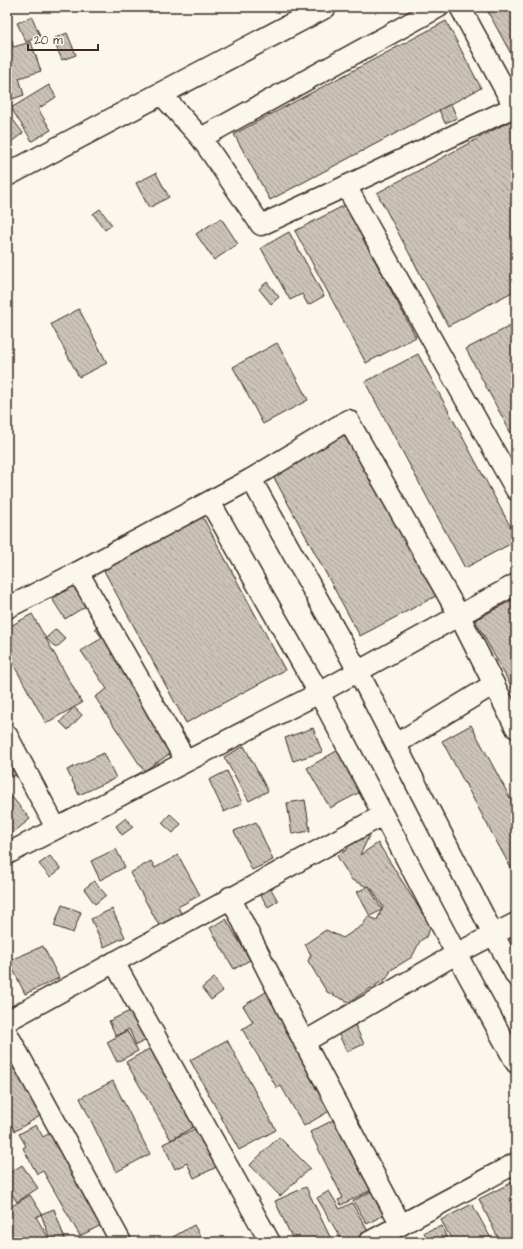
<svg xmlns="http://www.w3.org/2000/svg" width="523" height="1249" font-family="'Architects Daughter',sans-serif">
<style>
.building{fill:url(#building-back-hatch);stroke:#3b2a1e}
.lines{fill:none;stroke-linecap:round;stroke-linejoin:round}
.street-casing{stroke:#3b2a1e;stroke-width:23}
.secondary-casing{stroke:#3b2a1e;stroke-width:25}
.street{stroke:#fbf7ec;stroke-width:20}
.secondary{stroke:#fbf7ec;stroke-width:22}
</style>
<defs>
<pattern id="building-back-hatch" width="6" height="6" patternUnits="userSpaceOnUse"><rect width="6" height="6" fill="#ccc4b9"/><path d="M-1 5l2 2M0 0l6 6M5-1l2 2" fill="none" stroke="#a79f96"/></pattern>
</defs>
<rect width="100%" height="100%" fill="#fbf7ec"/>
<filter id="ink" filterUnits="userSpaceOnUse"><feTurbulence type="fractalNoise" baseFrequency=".025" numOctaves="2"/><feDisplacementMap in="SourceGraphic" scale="8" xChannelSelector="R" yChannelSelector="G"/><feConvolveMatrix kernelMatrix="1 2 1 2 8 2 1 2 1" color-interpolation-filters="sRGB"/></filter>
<g filter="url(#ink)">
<g class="building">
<polygon points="492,7 516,7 516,63 487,10"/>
<polygon points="32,17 40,36 26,42 17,23"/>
<polygon points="446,21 481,88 270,200 234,134"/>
<polygon points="67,33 76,55 62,60 53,39"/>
<polygon points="12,40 13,47 31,42 41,71 19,78 24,95 7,101 7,42"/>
<polygon points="49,85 56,97 38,109 51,130 32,141 11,108"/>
<polygon points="451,104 457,118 445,123 439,110"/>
<polygon points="7,112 23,133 7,145"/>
<polygon points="512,120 516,128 516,290 448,326 377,193"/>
<polygon points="156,173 169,197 149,208 136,183"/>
<polygon points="345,205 416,337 366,363 295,231"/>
<polygon points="100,209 112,225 105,230 93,214"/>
<polygon points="221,218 238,244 214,260 196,234"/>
<polygon points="289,232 324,296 308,305 302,294 290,300 261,248"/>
<polygon points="267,282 279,297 271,304 259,289"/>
<polygon points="79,309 107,363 79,377 51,324"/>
<polygon points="516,323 516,443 466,349"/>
<polygon points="277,343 308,400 263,424 233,367"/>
<polygon points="418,354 516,537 516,541 465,568 365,382"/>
<polygon points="348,433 436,596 360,636 272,474"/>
<polygon points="201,514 285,670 186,723 102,567"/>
<polygon points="84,580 97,599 65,619 52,599"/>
<polygon points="516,598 516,695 475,620"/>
<polygon points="32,614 82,703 46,723 7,653 7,628"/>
<polygon points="107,620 189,741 144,771 95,697 107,689 81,651 102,638 95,628"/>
<polygon points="56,629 66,639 56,648 46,638"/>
<polygon points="74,707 82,715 68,730 60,722"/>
<polygon points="471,725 516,809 516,868 512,870 442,741"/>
<polygon points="313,728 322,752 293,761 285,738"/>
<polygon points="347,745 370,787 330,808 307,768"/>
<polygon points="244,746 268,791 249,801 224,757"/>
<polygon points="104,753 116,778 79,795 67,770"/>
<polygon points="15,758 19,774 7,778 7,761"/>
<polygon points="227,771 242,803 224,812 209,780"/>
<polygon points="7,791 30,819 10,835 7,831"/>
<polygon points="305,800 310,831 292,834 287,803"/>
<polygon points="170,814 181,824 173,833 162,823"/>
<polygon points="126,818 133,827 122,835 116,826"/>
<polygon points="256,822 273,860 252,870 234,831"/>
<polygon points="357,831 369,836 360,855 378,843 431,927 426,937 420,941 412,957 391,970 387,978 349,1002 327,992 308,961 311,955 305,944 326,930 343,938 363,925 368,916 377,920 383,907 372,889 352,880 337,856 348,849 342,840"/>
<polygon points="116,849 125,867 100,880 91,861"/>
<polygon points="178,855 200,895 178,907 183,917 161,929 130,873 151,861 155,868"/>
<polygon points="50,856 61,869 50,877 39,864"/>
<polygon points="94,881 106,895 95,904 84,889"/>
<polygon points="268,884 278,901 268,907 258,891"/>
<polygon points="369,886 382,910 370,916 357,892"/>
<polygon points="62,905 81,912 73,933 54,926"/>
<polygon points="112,909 125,937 104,947 91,919"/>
<polygon points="226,919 250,960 234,969 210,928"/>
<polygon points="43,946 59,978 25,994 9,961"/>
<polygon points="214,978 223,991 211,1000 202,988"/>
<polygon points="274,987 343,1103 304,1126 281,1086 277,1088 242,1029 253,1022 243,1006"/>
<polygon points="134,1009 149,1039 136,1045 129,1029 116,1036 109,1021"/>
<polygon points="355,1025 364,1044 347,1052 338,1033"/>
<polygon points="127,1031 138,1051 117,1062 107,1042"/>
<polygon points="7,1033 53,1108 15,1131 7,1118"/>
<polygon points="227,1040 276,1130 239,1150 190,1060"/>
<polygon points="161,1042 205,1120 171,1140 126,1062"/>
<polygon points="113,1081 150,1154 116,1172 80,1098"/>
<polygon points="345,1114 381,1185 341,1205 338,1200 343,1198 310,1132"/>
<polygon points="209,1122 229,1161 194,1178 187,1163 175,1169 163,1144"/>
<polygon points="36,1125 43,1137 55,1130 107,1222 80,1236 43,1171 37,1174 23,1148 26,1146 19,1134"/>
<polygon points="279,1137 310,1168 280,1196 250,1165"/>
<polygon points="22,1165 38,1188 17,1202 7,1187 7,1175"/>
<polygon points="515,1181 516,1237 506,1242 500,1242 479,1199"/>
<polygon points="381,1186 394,1209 367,1224 353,1201"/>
<polygon points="306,1187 331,1239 326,1242 294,1242 275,1201"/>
<polygon points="7,1191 12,1200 7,1202"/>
<polygon points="329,1191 340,1209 352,1203 368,1231 350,1242 343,1242 317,1198"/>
<polygon points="30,1195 42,1214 36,1217 51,1242 14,1242 7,1231 7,1209"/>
<polygon points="472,1204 493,1242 453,1242 441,1220"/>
<polygon points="54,1209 66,1242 51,1242 41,1214"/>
<polygon points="194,1225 204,1242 164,1242"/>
<polygon points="442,1226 448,1242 428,1242 424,1232"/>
<polygon points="217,1237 220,1242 209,1242"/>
</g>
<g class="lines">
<defs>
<g id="street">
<polyline points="460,7 516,110"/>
<polyline points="161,94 201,138 261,225 346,186 516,106"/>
<polyline points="201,138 439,7"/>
<polyline points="346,186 516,490"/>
<polyline points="251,479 358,671 488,924 516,976"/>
<polyline points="210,502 319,693 450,942 516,1063"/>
<polyline points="78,572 186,761"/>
<polyline points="7,608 78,572 251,479 348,420 459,615 516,728"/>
<polyline points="7,735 56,828"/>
<polyline points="396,744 494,684"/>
<polyline points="7,854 319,693 516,584"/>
<polyline points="230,897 304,1042 401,1225"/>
<polyline points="114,962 270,1242"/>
<polyline points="7,1021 383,815"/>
<polyline points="7,1033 121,1242"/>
<polyline points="304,1042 456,954 516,923"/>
<polyline points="369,1242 516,1163"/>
</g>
<polyline id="secondary" points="7,175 325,7"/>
</defs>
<use href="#street" class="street-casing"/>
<use href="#secondary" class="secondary-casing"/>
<use href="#street" class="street"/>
<use href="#secondary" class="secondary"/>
</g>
</g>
<rect width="523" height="1249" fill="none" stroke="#fbf7ec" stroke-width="24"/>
<rect x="12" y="12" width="499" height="1225" fill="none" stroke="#3b2a1e" stroke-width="1.5" filter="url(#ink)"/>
<path d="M28 44v6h70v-6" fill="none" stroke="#3b2a1e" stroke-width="2"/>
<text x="34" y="44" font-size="12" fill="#3b2a1e" stroke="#fbf7ec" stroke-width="3" paint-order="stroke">20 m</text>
</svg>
